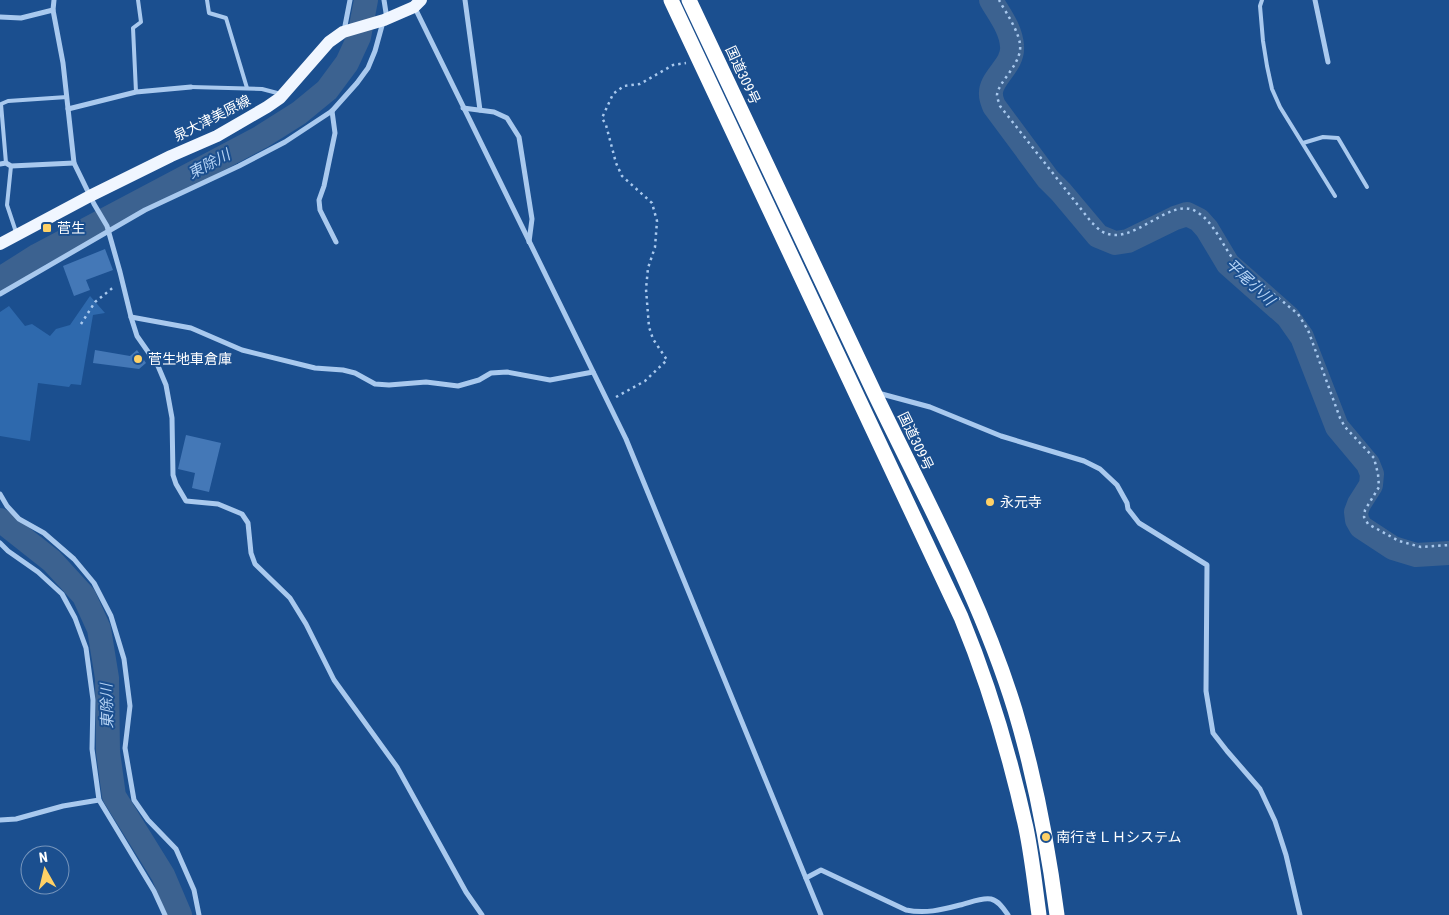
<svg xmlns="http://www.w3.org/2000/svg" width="1449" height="915" font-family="'Roboto Condensed','Noto Sans JP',sans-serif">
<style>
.green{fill:#2e69ad}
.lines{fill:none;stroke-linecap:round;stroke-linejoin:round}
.river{stroke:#3c6290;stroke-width:24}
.building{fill:#4478b7}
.path{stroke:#a9c9ee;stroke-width:2.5;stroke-dasharray:2.5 4;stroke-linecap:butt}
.lane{stroke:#a9c9ee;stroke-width:4}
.street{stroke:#a9c9ee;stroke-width:5}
.primary{stroke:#f0f6ff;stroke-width:12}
.highway{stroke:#fff;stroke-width:15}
.poi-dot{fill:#ffd166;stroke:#1b4f8f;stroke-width:2}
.labels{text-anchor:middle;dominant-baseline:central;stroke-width:4;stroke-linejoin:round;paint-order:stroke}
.street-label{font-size:14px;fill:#fff;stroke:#1b4f8f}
.poi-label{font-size:14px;fill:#fff;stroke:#1b4f8f;text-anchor:start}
.water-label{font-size:15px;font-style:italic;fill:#b5d3f5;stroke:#1b4f8f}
</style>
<rect width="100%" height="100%" fill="#1b4f8f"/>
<polygon class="green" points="90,296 105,313 93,315 81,385 71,384 69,387 38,383 30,441 0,436 0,312 9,306 25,326 32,324 50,336 56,329 70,325"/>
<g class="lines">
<g class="river">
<path d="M 991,0 C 999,14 1011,29 1012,46 C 1014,66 989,78 991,95 C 991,99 993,103 994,106 L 1048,179 L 1061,192 L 1098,236 L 1115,243 L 1128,241 L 1175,218 L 1187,214 L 1199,220 L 1207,229 L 1228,264 L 1288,317 L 1302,337 L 1337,427 L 1368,464 L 1372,474 L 1371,485 L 1359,504 L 1356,512 L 1357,520 L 1361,527 L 1393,548 L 1416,555 L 1449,553"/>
<polyline points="0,279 38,255 261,137 299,113 327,90 347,63 359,37 366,0"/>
<polyline points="0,520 52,561 84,596 99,629 107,678 108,752 114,796 163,875 180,915"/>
</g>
</g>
<g class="building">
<polygon points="105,249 113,270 86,280 90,290 74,296 63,266"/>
<polygon points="95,350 130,356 137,350 146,363 139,369 93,363"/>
<polygon points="186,435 221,443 209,492 192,488 195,473 178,469"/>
</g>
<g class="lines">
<g class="path">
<path d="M 999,0 C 1006,13 1022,35 1020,50 C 1018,67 998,83 997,95 C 997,98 999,102 1000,106 L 1092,223 C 1095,225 1098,229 1101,231 C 1132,250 1170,194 1197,212 C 1215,223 1223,247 1236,263 L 1298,314 L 1308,330 L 1340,418 L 1345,427 L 1374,458 L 1378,474 L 1379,487 L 1365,510 L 1364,517 L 1368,524 L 1399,541 L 1421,547 L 1449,545"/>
<polyline points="81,324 95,302 115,286"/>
<polyline points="616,397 645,381 667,360 653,339 649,327 646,289 648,268 655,247 657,221 652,203 622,176 616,163 606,125 602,118 613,94 624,86 640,84 673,65 686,63"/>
</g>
<g class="lane">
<polyline points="207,0 209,13 226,18 247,88"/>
<polyline points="1262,0 1260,6 1263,41 1267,66 1272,89 1280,107 1335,196"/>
<polyline points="191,87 262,89 281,94"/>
<polyline points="136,92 133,28 141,22 138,0"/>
<polyline points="1303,143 1323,137 1338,138 1367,187"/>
<polyline points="6,163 1,104 8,101 67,97"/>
<polyline points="11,166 7,205 16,232"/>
</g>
<g class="street">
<polyline points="54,0 53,10 63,63 74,163 94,204 107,226 120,272 131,317 137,336 158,366 166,385 172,418 173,475 176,484 186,501 218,504 242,514 248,523 251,553 255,564 290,598 306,624 334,680 397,767 466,892 482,915"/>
<polyline points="384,0 387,19"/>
<polyline points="465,0 480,110"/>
<polyline points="1315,0 1328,62"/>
<polyline points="415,8 626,439 821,915"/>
<polyline points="0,17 21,18 53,10"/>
<polyline points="344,31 350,0"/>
<polyline points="463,108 494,112 507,118 519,137 532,219 529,242"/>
<polyline points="68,109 136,92 191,87"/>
<polyline points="332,111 335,133 324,186 319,200 320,210 336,242"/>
<polyline points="0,164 6,163 11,166 74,163"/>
<polyline points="0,294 145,210 239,166 285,142 332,111 357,83 368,68 375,51 383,22"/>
<polyline points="131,317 191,328 242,350 315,368 343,370 355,373 375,384 389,385 426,382 458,386 479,380 491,373 507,372 550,380 593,372"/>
<polyline points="878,393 930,407 1001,436 1084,461 1100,469 1117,485 1127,503 1128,509 1139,523 1207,565 1206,691 1213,733 1227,751 1260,789 1275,821 1286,855 1300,915"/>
<polyline points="0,494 7,506 19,519 44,533 74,559 94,583 111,616 124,659 130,706 125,748 134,800 148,820 176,849 194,890 199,915"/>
<polyline points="0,543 8,551 38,572 62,594 75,618 86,648 93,700 92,749 99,800 154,891 165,915"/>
<polyline points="0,820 16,819 63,806 99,800"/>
<path d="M 806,878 L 821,870 L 906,910 C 925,914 941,910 960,905 C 969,903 982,897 991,899 C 999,901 1004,909 1008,915"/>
</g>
<polyline class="primary" points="0,244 90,196 171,156 217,136 267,107 280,98 329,42 343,32 384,20 414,7 421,0"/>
<g class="highway">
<path d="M 671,0 L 961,617 C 989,685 1010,756 1026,828 C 1032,857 1035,886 1039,915"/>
<path d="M 689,0 C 751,131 812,261 874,392 C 924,496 981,599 1015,710 C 1035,777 1048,846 1057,915"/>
</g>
</g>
<g class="poi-dot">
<rect x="42" y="223" width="10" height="10" rx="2.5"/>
<circle cx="138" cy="359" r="5"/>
<circle cx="990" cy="502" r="5"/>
<circle cx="1046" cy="837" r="5"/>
</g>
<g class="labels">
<g class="street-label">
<text transform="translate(743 75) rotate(65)">国道309号</text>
<text transform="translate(212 118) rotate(-27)">泉大津美原線</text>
<text transform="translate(916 441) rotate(64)">国道309号</text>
</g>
<g class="poi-label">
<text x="57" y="228">菅生</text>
<text x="148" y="359">菅生地車倉庫</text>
<text x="1000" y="502">永元寺</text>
<text x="1056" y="837">南行きＬＨシステム</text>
</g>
<g class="water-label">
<text transform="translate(209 164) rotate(-28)">東除川</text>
<text transform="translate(1250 282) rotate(43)">平尾小川</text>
<text transform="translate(107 706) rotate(-91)">東除川</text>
</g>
</g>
<g transform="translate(45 870) rotate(352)"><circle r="24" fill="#1b4f8f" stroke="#7695bc"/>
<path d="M0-4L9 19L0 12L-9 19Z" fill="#ffd166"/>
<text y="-8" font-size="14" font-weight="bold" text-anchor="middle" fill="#ffffff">N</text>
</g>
</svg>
